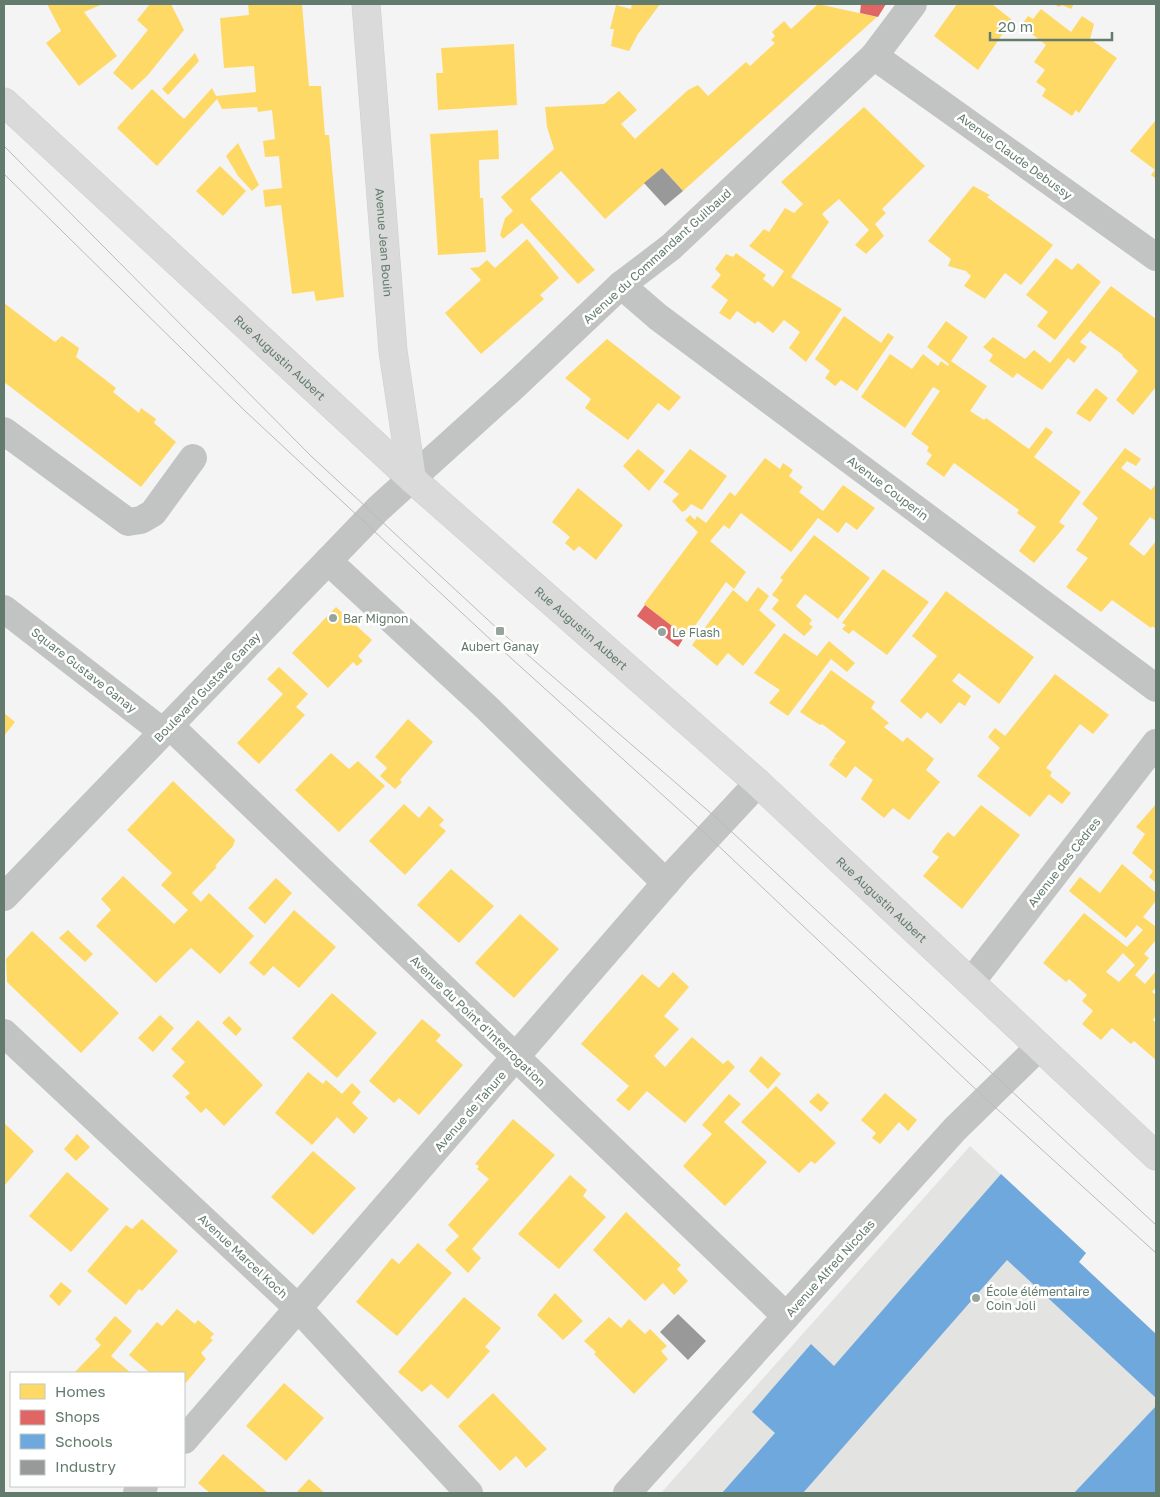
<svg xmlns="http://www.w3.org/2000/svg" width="1160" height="1497" font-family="'Golos Text',sans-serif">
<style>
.built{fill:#e3e4e2}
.homes{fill:#ffd966;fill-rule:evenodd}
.shops{fill:#e06666}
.schools{fill:#6fa8dc}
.industry{fill:#999}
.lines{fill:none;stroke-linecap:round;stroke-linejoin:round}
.major-casing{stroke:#cdcfce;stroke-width:29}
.minor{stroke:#c2c4c3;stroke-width:28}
.major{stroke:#dadada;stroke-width:28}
.tram{stroke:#b8bbb9;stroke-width:1}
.poi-dot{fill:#96a59c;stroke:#fff;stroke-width:2}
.labels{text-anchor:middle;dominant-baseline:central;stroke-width:5;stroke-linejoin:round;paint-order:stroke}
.street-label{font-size:12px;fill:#637b6c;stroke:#fff}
.poi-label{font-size:12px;fill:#637b6c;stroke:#fff;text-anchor:start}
</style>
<rect width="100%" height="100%" fill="#f5f4f4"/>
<polygon class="built" points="970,1146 1086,1253 1079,1262 1156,1334 1156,1406 1074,1493 661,1493"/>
<g class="homes">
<polygon points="47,4 103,4 84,12 117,56 79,86 46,43 61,31"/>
<polygon points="150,4 171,4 184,30 148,75 132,90 113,73 148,30 137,20"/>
<polygon points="248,4 302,4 309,86 321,86 325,135 329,135 344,297 316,301 314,291 292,294 281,205 265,207 263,190 282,188 279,156 265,157 263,141 275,139 272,110 258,112 257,107 222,109 217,99 157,166 117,128 152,89 184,119 212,88 216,96 256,92 254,66 224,68 220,18 249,15"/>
<polygon points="632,4 660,4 638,34 629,51 611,46 614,29 610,29 616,5 631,9"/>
<polygon points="818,4 877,17 683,191 662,168 605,219 561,171 530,199 595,270 578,284 522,223 503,239 500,235 505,218 513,211 501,197 554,149 547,127 545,107 604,104 619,91 637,110 621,124 635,139 688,90 698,85 708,96 746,62 750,66 775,43 771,40 775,36 772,32 784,21 791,29"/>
<polygon points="957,4 992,4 1012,20 978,70 934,36"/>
<polygon points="1053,4 1074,4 1071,9 1062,5 1059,7"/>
<polygon points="1041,9 1071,32 1082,16 1094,24 1090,39 1117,58 1079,113 1076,110 1072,116 1042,96 1046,89 1036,82 1045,70 1034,62 1046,45 1021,26 1028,16 1033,19"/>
<polygon points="514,44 517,105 438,110 436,73 443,73 441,48"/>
<polygon points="195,53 199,61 168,95 162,89"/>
<polygon points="864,107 925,166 882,209 886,213 875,224 884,236 866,254 855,245 869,230 839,199 822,214 829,222 791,277 842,309 806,362 789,348 800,332 784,320 773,333 758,321 755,324 737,311 730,320 719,313 728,300 711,287 721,275 715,269 726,254 733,257 736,253 766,275 763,279 773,287 784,271 749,246 764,229 769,232 785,208 794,213 803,204 781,182"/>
<polygon points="1156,120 1156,179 1151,175 1155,170 1130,151"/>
<polygon points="498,130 499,159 479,160 480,198 483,198 486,252 438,255 430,134"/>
<polygon points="238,143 259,185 252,191 238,176 226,156"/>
<polygon points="220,166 246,191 223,216 196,191"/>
<polygon points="973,186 990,195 987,197 1053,245 1021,285 1005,273 985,299 964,286 971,276 966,271 948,266 951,259 928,241"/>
<polygon points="527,239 559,278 540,295 544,299 481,354 445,313 481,280 470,268 479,267 487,260 495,268"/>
<polygon points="1056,258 1072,270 1078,263 1101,282 1055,340 1037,326 1048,312 1026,295"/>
<polygon points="1111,286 1156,319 1156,387 1133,415 1116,400 1138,371 1122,356 1123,355 1090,331 1080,342 1087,347 1074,363 1068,358 1042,390 1017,373 1013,378 989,361 993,355 983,347 993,337 1025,359 1034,350 1050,363"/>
<polygon points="4,303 55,342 62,336 79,348 76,357 116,388 113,392 139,413 141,408 156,419 154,423 176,442 141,487 4,382"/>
<polygon points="844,316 881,343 888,333 894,337 857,391 841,380 835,386 825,378 830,371 815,359"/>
<polygon points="946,321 968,337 951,361 987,386 970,411 984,420 986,418 1029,449 1046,427 1053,432 1034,457 1081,492 1059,522 1065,526 1034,563 1019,551 1036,527 1017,513 1019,510 954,463 944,477 926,464 932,455 927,451 929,447 911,434 940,391 933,387 905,428 861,397 890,354 912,369 923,354 938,366 941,361 948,366 949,364 927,347"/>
<polygon points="607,339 681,397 669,411 658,403 628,440 585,408 591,399 565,378"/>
<polygon points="1096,388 1108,398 1090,422 1076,413"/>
<polygon points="1125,448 1141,459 1136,466 1127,461 1121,468 1151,490 1156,484 1156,521 1150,517 1129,544 1144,556 1156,541 1156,629 1152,626 1151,628 1112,600 1101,612 1066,587 1088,558 1076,550 1098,518 1082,504"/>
<polygon points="638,449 665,471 649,491 623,466"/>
<polygon points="690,449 727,476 702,510 691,504 686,510 682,512 672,501 679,494 663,482"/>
<polygon points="765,458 780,469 783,463 793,470 789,476 803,487 799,492 823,511 843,485 875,508 857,530 846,522 838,533 818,518 791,552 741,513 729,529 724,525 710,541 746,572 734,589 726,582 687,637 685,636 644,604 698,532 685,520 690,515 695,520 697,516 706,523 730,492 735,496"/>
<polygon points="578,488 623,525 596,560 579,546 574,551 565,543 570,537 552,522"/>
<polygon points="814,535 870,578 838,619 805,594 796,606 812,620 809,624 813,627 804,636 772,609 779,600 772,595 783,580 780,578"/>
<polygon points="883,569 929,602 887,655 853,630 849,634 842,629 846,625 842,623"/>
<polygon points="758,587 769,596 759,610 776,625 743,666 728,653 717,666 692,645 733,590 747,602"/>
<polygon points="946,591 1034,657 999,704 959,673 952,681 971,696 965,706 959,702 941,724 927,712 921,719 900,701 937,656 912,636"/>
<polygon points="336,607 372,640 358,656 363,661 357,666 353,662 328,688 292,653"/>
<polygon points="784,633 817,656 829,641 855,663 847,672 831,659 788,716 769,703 780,690 754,673"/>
<polygon points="279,667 308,694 296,707 305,715 259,764 237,743 283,694 267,679"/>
<polygon points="831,670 875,702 871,708 889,723 884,727 903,742 907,737 934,759 926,770 940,782 909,820 893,808 884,818 861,799 873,780 855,766 846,778 829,765 834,758 838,761 834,757 846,742 822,724 820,725 800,712"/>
<polygon points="1055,674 1109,715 1093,734 1080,724 1046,768 1052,772 1050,776 1071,793 1062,804 1049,794 1030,817 977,776 1000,748 988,737 995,728 1005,736"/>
<polygon points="4,713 15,722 4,736"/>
<polygon points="408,719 433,742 400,780 402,782 395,789 380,776 387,768 375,757"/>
<polygon points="331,753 349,769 358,761 385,786 339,832 295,790"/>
<polygon points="173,781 235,840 233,846 215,866 217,867 192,893 201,902 209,893 254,936 220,974 191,948 156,983 96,926 111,910 101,899 123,876 174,924 188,910 161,885 172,873 127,830"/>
<polygon points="404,804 419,818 429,806 444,820 439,825 446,831 405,875 369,841"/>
<polygon points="1156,804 1156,883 1149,877 1153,871 1132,853 1145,834 1136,827"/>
<polygon points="981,805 1020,835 962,909 923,876 939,857 932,852 943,837 948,832 954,837"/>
<path d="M 1122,864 L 1156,893 L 1156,903 L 1155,902 L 1143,917 L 1156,927 L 1156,940 L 1144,954 L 1149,958 L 1135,975 L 1145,984 L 1156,971 L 1156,987 L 1152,992 L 1156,995 L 1156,1015 L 1153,1020 L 1156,1023 L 1156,1060 L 1134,1041 L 1131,1044 L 1112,1028 L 1101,1040 L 1082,1024 L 1093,1011 L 1082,1001 L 1087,995 L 1069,979 L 1066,982 L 1043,963 L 1084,913 L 1127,947 L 1143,930 L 1137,925 L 1126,938 L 1069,891 L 1080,877 L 1100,893 ZM 1123,953 L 1135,965 L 1119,982 L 1106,972 Z"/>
<polygon points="451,869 494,906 459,943 417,905"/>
<polygon points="276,878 292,893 265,924 248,908"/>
<polygon points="294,910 336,947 299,988 273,966 264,976 249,963"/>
<polygon points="520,914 559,949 514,998 475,963"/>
<polygon points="68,930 93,954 85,962 59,938"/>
<polygon points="32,931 119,1013 81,1053 7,982 6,959"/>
<polygon points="673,972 689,987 664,1016 679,1029 654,1056 665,1067 692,1037 723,1064 728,1060 735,1067 685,1123 647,1091 629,1111 616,1100 629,1086 581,1044 642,974 659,988"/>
<polygon points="332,993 377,1033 337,1078 292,1038"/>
<polygon points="160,1015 174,1028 153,1052 138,1038"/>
<polygon points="229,1016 242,1029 236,1036 222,1023"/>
<polygon points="422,1019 441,1035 436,1041 463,1065 419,1115 399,1098 394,1103 369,1081"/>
<polygon points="198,1020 263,1085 224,1126 206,1108 201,1113 185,1097 190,1093 172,1076 185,1062 171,1049"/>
<polygon points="761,1056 781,1074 768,1089 749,1071"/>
<polygon points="308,1072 323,1084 326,1080 342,1094 352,1083 361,1092 352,1103 368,1118 354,1134 337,1117 312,1145 275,1113"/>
<polygon points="776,1086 836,1143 815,1164 811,1161 799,1173 741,1122"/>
<polygon points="818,1093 829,1103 821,1112 809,1102"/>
<polygon points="885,1093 917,1120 908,1131 899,1122 880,1144 872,1138 876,1133 861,1120"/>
<polygon points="729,1094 741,1104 724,1122 767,1162 725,1206 683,1166 712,1134 702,1125"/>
<polygon points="513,1119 555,1155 472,1249 481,1258 468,1273 445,1250 459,1236 448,1225 489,1179 477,1169 479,1166 475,1164"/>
<polygon points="4,1123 34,1151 4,1186"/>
<polygon points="77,1134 90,1147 76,1161 64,1149"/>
<polygon points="313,1151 356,1188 313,1235 271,1197"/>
<polygon points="67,1172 109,1209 71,1252 29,1216"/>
<polygon points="570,1175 587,1190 583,1196 606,1217 559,1269 518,1234"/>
<polygon points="626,1212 681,1265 677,1269 688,1281 674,1295 663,1283 645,1301 593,1250"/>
<polygon points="142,1219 178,1251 142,1291 139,1289 126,1305 87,1271 126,1225 132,1229"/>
<polygon points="418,1243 452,1273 397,1336 356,1302 392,1258 399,1264"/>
<polygon points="61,1282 72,1291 59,1306 49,1296"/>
<polygon points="555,1293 583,1321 563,1340 537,1315"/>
<polygon points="464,1297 501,1328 485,1347 490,1351 448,1399 431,1384 422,1392 398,1372"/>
<polygon points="177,1309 195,1324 198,1320 214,1334 210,1338 213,1340 201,1353 206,1359 184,1385 184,1373 150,1373 129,1355 157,1322 162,1326"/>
<polygon points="115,1316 132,1331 111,1356 131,1373 74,1373 101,1345 95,1339"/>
<polygon points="609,1317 621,1328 629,1319 645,1334 650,1329 667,1346 661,1351 668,1359 634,1394 594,1354 596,1352 584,1341"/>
<polygon points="284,1383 324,1418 286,1461 246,1426"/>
<polygon points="493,1393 547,1449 526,1468 516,1456 500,1471 458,1426"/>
<polygon points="223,1454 268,1493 210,1493 198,1483"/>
<polygon points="309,1479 325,1493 296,1493"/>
</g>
<g class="shops">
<polygon points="861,4 886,4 878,17 860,13"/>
<polygon points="645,605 685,636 678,647 637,616"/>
</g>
<g class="schools">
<polygon points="1001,1174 1086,1253 1079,1262 1156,1334 1156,1398 1007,1260 803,1493 722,1493 775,1433 752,1412 811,1344 834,1366"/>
<polygon points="1156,1406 1156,1493 1074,1493"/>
</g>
<g class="industry">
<polygon points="662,168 683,191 665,206 644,183"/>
<polygon points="678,1314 706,1341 688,1360 660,1332"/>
</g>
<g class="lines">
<defs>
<g id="major">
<path id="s1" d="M 366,4 L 393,351 L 412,479"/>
<path id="s2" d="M 4,102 L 412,479 L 758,783 L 1156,1156"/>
</g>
</defs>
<use href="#major" class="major-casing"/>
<g class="minor">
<polyline points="874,56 1156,257"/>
<polyline points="621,285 658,317 1156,688"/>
<polyline points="4,431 128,522 141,520 153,513 193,458"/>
<polyline points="328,561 485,706 666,883"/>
<polyline points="4,609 163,732"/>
<polyline points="169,725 786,1316"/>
<polyline points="4,897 378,509 513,387 621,285 671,247 874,56 913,4"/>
<polyline points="971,982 1156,743"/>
<polyline points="4,1033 299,1309 469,1493"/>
<polyline points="184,1440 678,869 758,783"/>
<polyline points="137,1493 144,1486"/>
<polyline points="627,1493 955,1129 1039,1047"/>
</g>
<use href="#major" class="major"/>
<g class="tram">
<polyline points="4,146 311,456 500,631 720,821 1156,1225"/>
<polyline points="4,174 244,410 491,640 708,836 986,1099 1156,1253"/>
</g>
</g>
<g class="poi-dot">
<circle cx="333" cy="618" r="5"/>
<rect x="495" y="626" width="10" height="10" rx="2.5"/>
<circle cx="662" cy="632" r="5"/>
<circle cx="976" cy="1298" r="5"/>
</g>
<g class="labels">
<g class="street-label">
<text transform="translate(1015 156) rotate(36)">Avenue Claude Debussy</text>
<text stroke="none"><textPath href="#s1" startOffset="239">Avenue Jean Bouin</textPath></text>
<text transform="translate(657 256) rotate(-42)">Avenue du Commandant Guilbaud</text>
<text stroke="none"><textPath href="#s2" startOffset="376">Rue Augustin Aubert</textPath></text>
<text transform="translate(888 488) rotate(37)">Avenue Couperin</text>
<text stroke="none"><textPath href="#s2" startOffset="781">Rue Augustin Aubert</textPath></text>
<text transform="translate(84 670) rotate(38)">Square Gustave Ganay</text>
<text transform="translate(207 687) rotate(-46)">Boulevard Gustave Ganay</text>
<text transform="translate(1064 862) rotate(-52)">Avenue des Cèdres</text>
<text stroke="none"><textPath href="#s2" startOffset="1186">Rue Augustin Aubert</textPath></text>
<text transform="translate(478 1021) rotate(44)">Avenue du Point d'Interrogation</text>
<text transform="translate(470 1111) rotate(-49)">Avenue de Tahure</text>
<text transform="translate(243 1256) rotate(43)">Avenue Marcel Koch</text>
<text transform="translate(830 1268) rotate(-48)">Avenue Alfred Nicolas</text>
</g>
<g class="poi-label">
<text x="343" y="618">Bar Mignon</text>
<text x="672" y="632">Le Flash</text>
<text x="500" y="646" text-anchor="middle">Aubert Ganay</text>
<text x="986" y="1291">École élémentaire<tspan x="986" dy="14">Coin Joli</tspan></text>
</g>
</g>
<rect width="1160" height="1497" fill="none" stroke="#637b6c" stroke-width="10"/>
<rect x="10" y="1372" width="175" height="115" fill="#ffffff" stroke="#c1cac4"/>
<rect x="20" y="1384" width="25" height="15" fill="#ffd966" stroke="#c1cac4"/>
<text x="55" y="1397" font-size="15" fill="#637b6c">Homes</text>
<rect x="20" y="1410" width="25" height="15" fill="#e06666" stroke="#c1cac4"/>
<text x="55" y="1422" font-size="15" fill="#637b6c">Shops</text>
<rect x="20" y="1434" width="25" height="15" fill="#6fa8dc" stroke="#c1cac4"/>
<text x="55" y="1447" font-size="15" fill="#637b6c">Schools</text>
<rect x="20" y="1460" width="25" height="15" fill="#999999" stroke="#c1cac4"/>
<text x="55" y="1472" font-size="15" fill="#637b6c">Industry</text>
<path d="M990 32v8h122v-8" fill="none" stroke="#637b6c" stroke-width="2.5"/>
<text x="998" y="32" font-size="15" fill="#637b6c" stroke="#ffffff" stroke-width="4" paint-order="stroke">20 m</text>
</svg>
